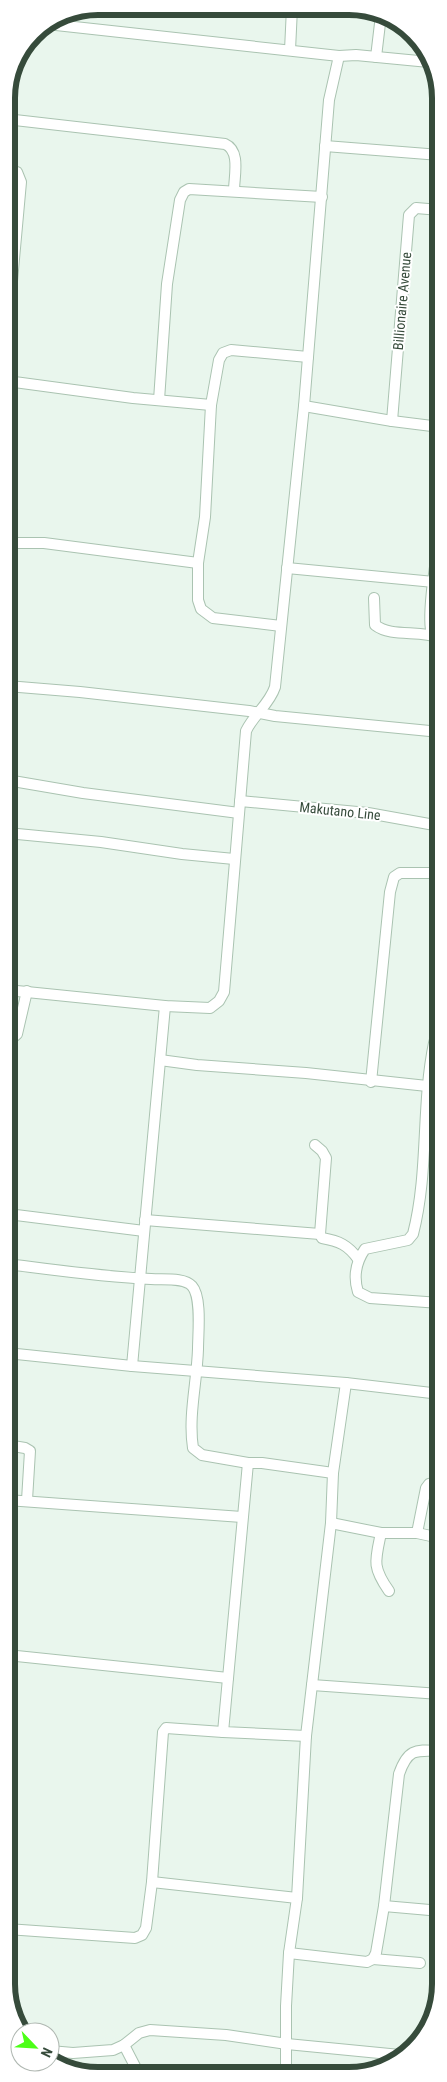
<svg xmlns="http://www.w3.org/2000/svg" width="447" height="2082" font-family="'Roboto Condensed',sans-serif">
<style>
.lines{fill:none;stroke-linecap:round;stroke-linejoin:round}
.minor-casing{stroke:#aac3b1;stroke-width:12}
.minor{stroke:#fff;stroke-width:10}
.labels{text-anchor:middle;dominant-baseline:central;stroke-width:4;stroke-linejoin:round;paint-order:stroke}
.street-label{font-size:14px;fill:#364b3b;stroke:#fff}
.rim{fill:none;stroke:#364b3b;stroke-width:6}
</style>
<rect width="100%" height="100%" fill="#e9f6ed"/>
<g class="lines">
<defs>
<g id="minor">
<polyline points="47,24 339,56 356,55 429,62"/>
<polyline points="290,50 292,8"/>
<polyline points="376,57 381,15"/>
<path d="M 6,119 L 225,144 C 241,151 234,176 234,191"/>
<polyline points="325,146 440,155"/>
<polyline points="6,169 17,172 21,182 7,336"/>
<polyline points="7,381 133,398 211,405"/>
<polyline points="159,400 167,284 180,200 184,192 189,189 322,197"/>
<polyline points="304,406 392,421 440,427"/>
<polyline points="392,421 409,215 416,208 440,210"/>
<polyline points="7,543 44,543 198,563"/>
<polyline points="287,568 434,582"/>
<path d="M 374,598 L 375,625 C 392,638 420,629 440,638"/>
<polyline points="281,626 213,618 201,609 198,600 198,563 205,517 211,405 219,360 223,353 231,350 308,357"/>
<path d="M 432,634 C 426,616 437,555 440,533"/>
<polyline points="7,686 80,692 249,711 275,716 440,732"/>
<polyline points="7,780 83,793 239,813"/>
<polyline points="240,801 368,813 440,826"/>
<polyline points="7,833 101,842 182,854 234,859"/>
<path d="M 7,990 L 165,1006 L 210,1008 L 219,1001 L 224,992 L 246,731 C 254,714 269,705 275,687 L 304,406 L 329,100 L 339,56"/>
<path d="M 440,1034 C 437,1036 435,1039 434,1043 C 421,1106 429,1172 413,1234 L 408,1240 L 365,1249 C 356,1262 353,1276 358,1292 L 370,1298 L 440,1303"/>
<polyline points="7,1043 17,1034 27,991"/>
<polyline points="160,1060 197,1065 306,1073 427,1086"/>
<polyline points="371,1082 390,892 394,877 400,873 440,873"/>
<path d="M 315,1145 L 322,1151 L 326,1158 L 320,1234 L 322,1238 C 339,1241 348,1245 358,1259"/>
<polyline points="7,1210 16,1215 144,1231"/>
<polyline points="145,1220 320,1234"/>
<path d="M 7,1264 C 55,1270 103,1277 151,1279 C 163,1280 184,1277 192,1286 C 202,1297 198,1334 198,1349 C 197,1382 188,1416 193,1448 L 202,1455 L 248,1463"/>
<polyline points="7,1353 132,1366 346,1383 440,1394"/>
<polyline points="132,1366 165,1006"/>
<polyline points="7,1445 25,1448 30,1451 27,1500"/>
<polyline points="7,1500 242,1517"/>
<polyline points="331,1523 381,1533 417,1533 440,1538"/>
<path d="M 381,1533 C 375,1561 372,1567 389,1591"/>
<polyline points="417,1533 426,1488 429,1484 440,1482"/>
<polyline points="7,1655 228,1678"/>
<polyline points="312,1685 440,1694"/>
<polyline points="7,1715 11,1724 7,1754"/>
<polyline points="306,1736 223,1732 248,1463 262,1463 333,1473"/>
<polyline points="152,1882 297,1898"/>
<polyline points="384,1906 441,1911"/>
<polyline points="7,1929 135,1938 142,1935 146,1928 152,1882 163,1732 166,1728 223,1732"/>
<path d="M 289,1953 L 367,1962 L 373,1959 L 376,1953 L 384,1906 L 399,1774 C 408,1748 416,1750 440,1751"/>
<polyline points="373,1959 420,1963"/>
<polyline points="124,2045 139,2074"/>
<polyline points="50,2051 73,2053 113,2050 124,2045 139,2033 150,2030 226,2035 287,2044 400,2055"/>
<polyline points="286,2075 286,2006 289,1953 297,1898 306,1736 331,1523 333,1473 346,1383"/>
</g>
</defs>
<use href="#minor" class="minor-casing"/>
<use href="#minor" class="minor"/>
</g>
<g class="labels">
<g class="street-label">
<text transform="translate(402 301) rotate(-85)">Billionaire Avenue</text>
<text transform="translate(340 811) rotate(6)">Makutano Line</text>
</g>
</g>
<path d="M0 0H447V2082H0ZM98 15H349A83 83 0 0 1 432 98V1984A83 83 0 0 1 349 2067H98A83 83 0 0 1 15 1984V98A83 83 0 0 1 98 15Z" fill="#fff" fill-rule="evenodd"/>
<path class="rim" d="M98 15H349A83 83 0 0 1 432 98V1984A83 83 0 0 1 349 2067H98A83 83 0 0 1 15 1984V98A83 83 0 0 1 98 15Z"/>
<g transform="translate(35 2047) rotate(115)"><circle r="24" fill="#ffffff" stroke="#afb7b1"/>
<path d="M0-4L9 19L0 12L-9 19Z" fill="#4cff17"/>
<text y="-8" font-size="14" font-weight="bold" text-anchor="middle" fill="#364b3b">N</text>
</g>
</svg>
